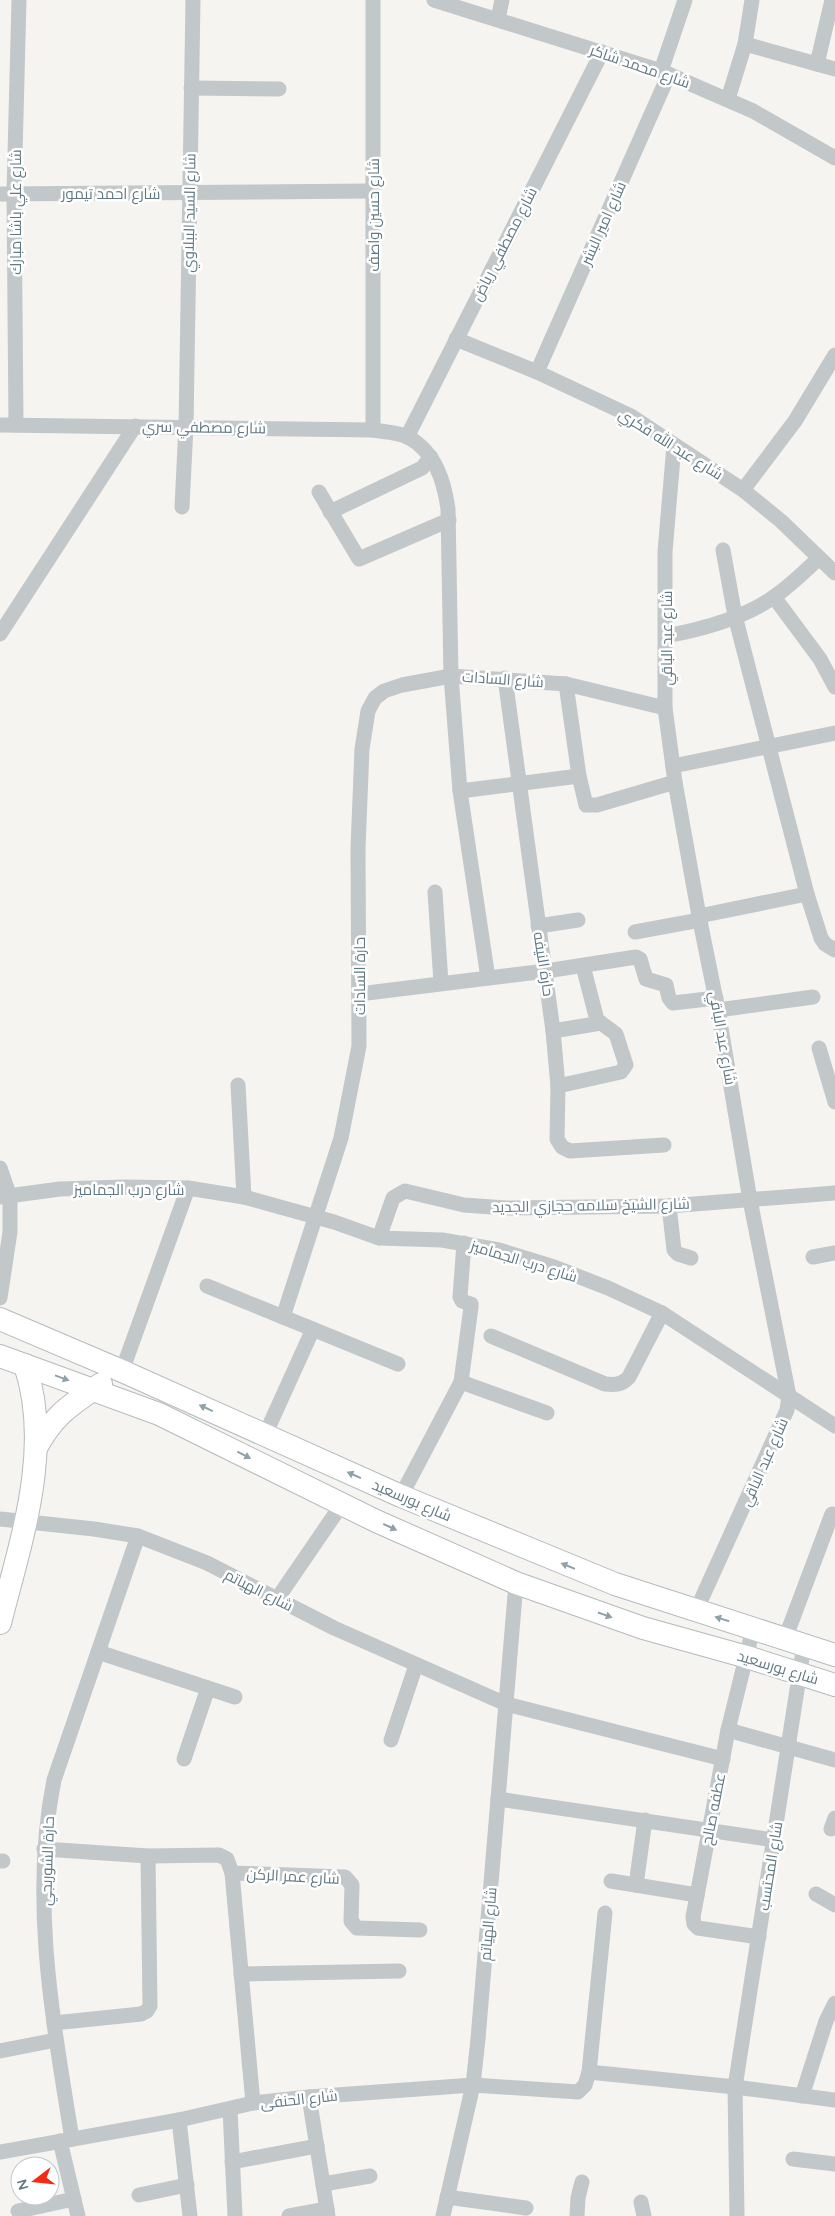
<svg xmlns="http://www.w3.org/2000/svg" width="835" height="2216" font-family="Quicksand,Cairo,sans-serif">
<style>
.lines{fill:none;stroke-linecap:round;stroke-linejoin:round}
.primary-casing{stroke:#b5babd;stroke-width:24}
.street{stroke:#c2c7c9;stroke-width:15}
.primary{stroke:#fff;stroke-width:22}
.oneway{fill:#90a1a9}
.labels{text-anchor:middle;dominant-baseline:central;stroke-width:5;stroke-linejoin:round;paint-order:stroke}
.street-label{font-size:15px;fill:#617984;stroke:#fff}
</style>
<rect width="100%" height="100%" fill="#f5f4f0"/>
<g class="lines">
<defs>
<g id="primary">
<polyline points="0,1319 122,1371 401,1496 615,1584 835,1655"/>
<polyline points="0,1356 159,1414 376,1521 516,1583 643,1628 747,1657 835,1685"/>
<path d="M 36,1448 C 55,1413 70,1406 101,1384"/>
<path d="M 0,1623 C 21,1540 53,1449 25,1365"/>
</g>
</defs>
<use href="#primary" class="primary-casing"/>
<g class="street">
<polyline points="373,0 373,430"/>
<polyline points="434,0 661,71 753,111 835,158"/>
<polyline points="498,19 502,0"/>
<polyline points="745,44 835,69"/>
<polyline points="817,64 832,0"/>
<polyline points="661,71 685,0"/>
<polyline points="191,88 279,89"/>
<polyline points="728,99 745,44 752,0"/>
<polyline points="0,194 372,191"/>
<polyline points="456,339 537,372 631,416 743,490 781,521 835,573"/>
<polyline points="537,372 669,74"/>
<path d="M 0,425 L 373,430 C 384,432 398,432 408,437 C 435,452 444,480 448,509 L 451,676 L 460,791 L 488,978"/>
<polyline points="16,425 14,193 19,0"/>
<polyline points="407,437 602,52"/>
<polyline points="674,445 665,552 665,708 675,782 699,916 718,1010 750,1200 789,1396 787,1410 696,1611"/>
<polyline points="743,490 795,421 835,355"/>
<polyline points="319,492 359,559 449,520"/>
<polyline points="182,507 186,426 193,0"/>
<polyline points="330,512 422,468 431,457"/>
<polyline points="723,550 735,616 807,894 821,938 825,944 835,950"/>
<polyline points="774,597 820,659 835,687"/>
<polyline points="0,634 135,426"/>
<path d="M 666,636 C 703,629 745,618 775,596 C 791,585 805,571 819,558"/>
<polyline points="505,678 553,1031 558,1086 557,1139 562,1147 570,1151 664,1145"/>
<polyline points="566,684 579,776 586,805 597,805 675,782"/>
<polyline points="673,766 835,733"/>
<polyline points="460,791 579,776"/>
<polyline points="435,892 441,983"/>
<polyline points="699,916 807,894"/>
<polyline points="538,926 578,920"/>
<polyline points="635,932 700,920"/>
<polyline points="359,994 546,971 636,957 640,959 646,979 666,985 669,998 673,1003 716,998"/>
<polyline points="718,1010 813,997"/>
<polyline points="553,1031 601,1023"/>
<polyline points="819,1048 835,1102"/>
<polyline points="238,1085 244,1197"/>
<polyline points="558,1086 621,1072 626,1065 616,1034 597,1020 583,966"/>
<polyline points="0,1168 10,1197 10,1232 0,1298"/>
<polyline points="0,1197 60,1189 124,1187 188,1188 244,1197 334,1222 379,1238 442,1240 499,1250 554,1267 608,1288 662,1313 835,1426"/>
<polyline points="669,1206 674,1250 678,1254 691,1258"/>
<polyline points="379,1238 393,1198 405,1191 464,1205 506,1208 669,1206 835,1193"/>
<polyline points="813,1257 835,1253"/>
<polyline points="207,1286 398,1364"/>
<polyline points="283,1317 341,1138 359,1046 358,848 362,749 368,711 375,698 384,691 402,685 451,676 566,684 665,708"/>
<path d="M 491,1336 L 605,1384 C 615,1385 622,1385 629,1377 L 662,1313"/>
<polyline points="122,1371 188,1188"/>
<polyline points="461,1382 547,1413"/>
<polyline points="265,1435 313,1329"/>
<polyline points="401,1496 461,1382 471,1307 471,1304 462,1301 460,1297 464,1243"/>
<polyline points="0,1519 94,1529 138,1536 207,1563 334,1628 506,1704 723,1759"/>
<polyline points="277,1599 342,1504"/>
<polyline points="753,1629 728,1730 693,1917 694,1924 698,1928 759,1937"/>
<polyline points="785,1639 832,1514"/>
<polyline points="98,1652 235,1697"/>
<polyline points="728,1730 835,1760"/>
<polyline points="391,1740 416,1665"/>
<polyline points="184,1759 208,1688"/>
<polyline points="498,1799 774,1840"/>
<polyline points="831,1829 835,1818"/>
<polyline points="44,1849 148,1856 219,1855 227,1859 232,1873 345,1877 352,1885 351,1921 357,1928 420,1930"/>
<polyline points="0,1861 3,1861"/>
<polyline points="232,1873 253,2103"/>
<polyline points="611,1881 697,1895"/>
<polyline points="636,1885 645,1820"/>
<polyline points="816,1894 835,1905"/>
<polyline points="241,1974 399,1971"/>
<polyline points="54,2023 141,2014 147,2011 150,2006 148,1856"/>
<polyline points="0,2051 56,2040"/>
<polyline points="589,2072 735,2087 835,2100"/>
<polyline points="802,2096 826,2021 835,2003"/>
<polyline points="309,2097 328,2216"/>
<polyline points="230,2109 235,2216"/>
<polyline points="179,2120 190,2216"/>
<path d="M 72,2139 C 53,2021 30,1899 54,1780 L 138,1536"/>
<polyline points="60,2141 78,2216"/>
<polyline points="0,2152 179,2120 253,2103 309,2097 473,2085 578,2092 585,2085 589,2072 605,1913"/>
<polyline points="793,2159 835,2164"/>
<polyline points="232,2162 317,2146"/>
<polyline points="323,2184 370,2176"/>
<polyline points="139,2195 187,2185"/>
<polyline points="447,2197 526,2208"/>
<polyline points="641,2202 644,2216"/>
<polyline points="18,2211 74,2199"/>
<polyline points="289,2216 327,2209"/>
<polyline points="443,2216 473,2085 478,2039 516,1583"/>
<polyline points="577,2216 578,2198 582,2182"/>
<polyline points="737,2216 735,2087 804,1645"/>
</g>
<use href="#primary" class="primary"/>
</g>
<defs><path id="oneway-solid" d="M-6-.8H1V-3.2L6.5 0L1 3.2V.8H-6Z" transform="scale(1.25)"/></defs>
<g class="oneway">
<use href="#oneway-solid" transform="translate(62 1378) rotate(20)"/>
<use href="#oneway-solid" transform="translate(206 1408) rotate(-156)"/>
<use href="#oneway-solid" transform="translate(244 1455) rotate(27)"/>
<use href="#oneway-solid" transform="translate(354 1475) rotate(-156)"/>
<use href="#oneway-solid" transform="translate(390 1527) rotate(25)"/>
<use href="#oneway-solid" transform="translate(568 1566) rotate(-158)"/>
<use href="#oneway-solid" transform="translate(605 1615) rotate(19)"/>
<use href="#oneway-solid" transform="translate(722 1619) rotate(-163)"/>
</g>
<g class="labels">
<g class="street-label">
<text transform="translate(640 66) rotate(19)">شارع محمد شاكر</text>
<text x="111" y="193">شارع احمد تيمور</text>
<text transform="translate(15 212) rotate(-90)">شارع علي باشا مبارك</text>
<text transform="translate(189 213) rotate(-89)">شارع السيد الببلاوي</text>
<text transform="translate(373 215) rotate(-90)">شارع حسين واصف</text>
<text transform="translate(603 223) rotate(-66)">شارع امير البشر</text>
<text transform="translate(504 244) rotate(-63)">شارع مصطفي رياض</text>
<text transform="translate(204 427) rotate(1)">شارع مصطفي سري</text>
<text transform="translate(671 444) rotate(32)">شارع عبد الله فكري</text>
<text transform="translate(666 638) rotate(-90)">شارع عبد الباقي</text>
<text transform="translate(503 679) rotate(4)">شارع السادات</text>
<text transform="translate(544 964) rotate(81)">حارة النيفه</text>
<text transform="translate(359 976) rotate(-90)">حارة السادات</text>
<text transform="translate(723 1038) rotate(80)">شارع عبد الباقي</text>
<text x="129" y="1189">شارع درب الجماميز</text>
<text transform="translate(591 1205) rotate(-1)">شارع الشيخ سلامه حجازي الجديد</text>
<text transform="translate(524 1261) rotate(17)">شارع درب الجماميز</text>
<text transform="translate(764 1462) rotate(-66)">شارع عبد الباقي</text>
<text transform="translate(412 1500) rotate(23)">شارع بورسعيد</text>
<text transform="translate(259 1590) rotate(27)">شارع الهياتم</text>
<text transform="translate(778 1667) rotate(17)">شارع بورسعيد</text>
<text transform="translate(713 1809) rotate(-79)">عطفه صالح</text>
<text transform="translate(47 1861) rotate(-88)">حارة الشوربجي</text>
<text transform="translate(770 1866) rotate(-81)">شارع المحتسب</text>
<text transform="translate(293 1876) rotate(3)">شارع عمر الركن</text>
<text transform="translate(488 1924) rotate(-85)">شارع الهياتم</text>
<text transform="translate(299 2099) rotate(-6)">شارع الحنفى</text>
</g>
</g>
<g transform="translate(35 2181) rotate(254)"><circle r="24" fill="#ffffff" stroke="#c0c9ce"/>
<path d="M0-4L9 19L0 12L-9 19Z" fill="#f22b13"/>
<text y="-8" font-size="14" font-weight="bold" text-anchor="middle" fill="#617984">N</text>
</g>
</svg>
